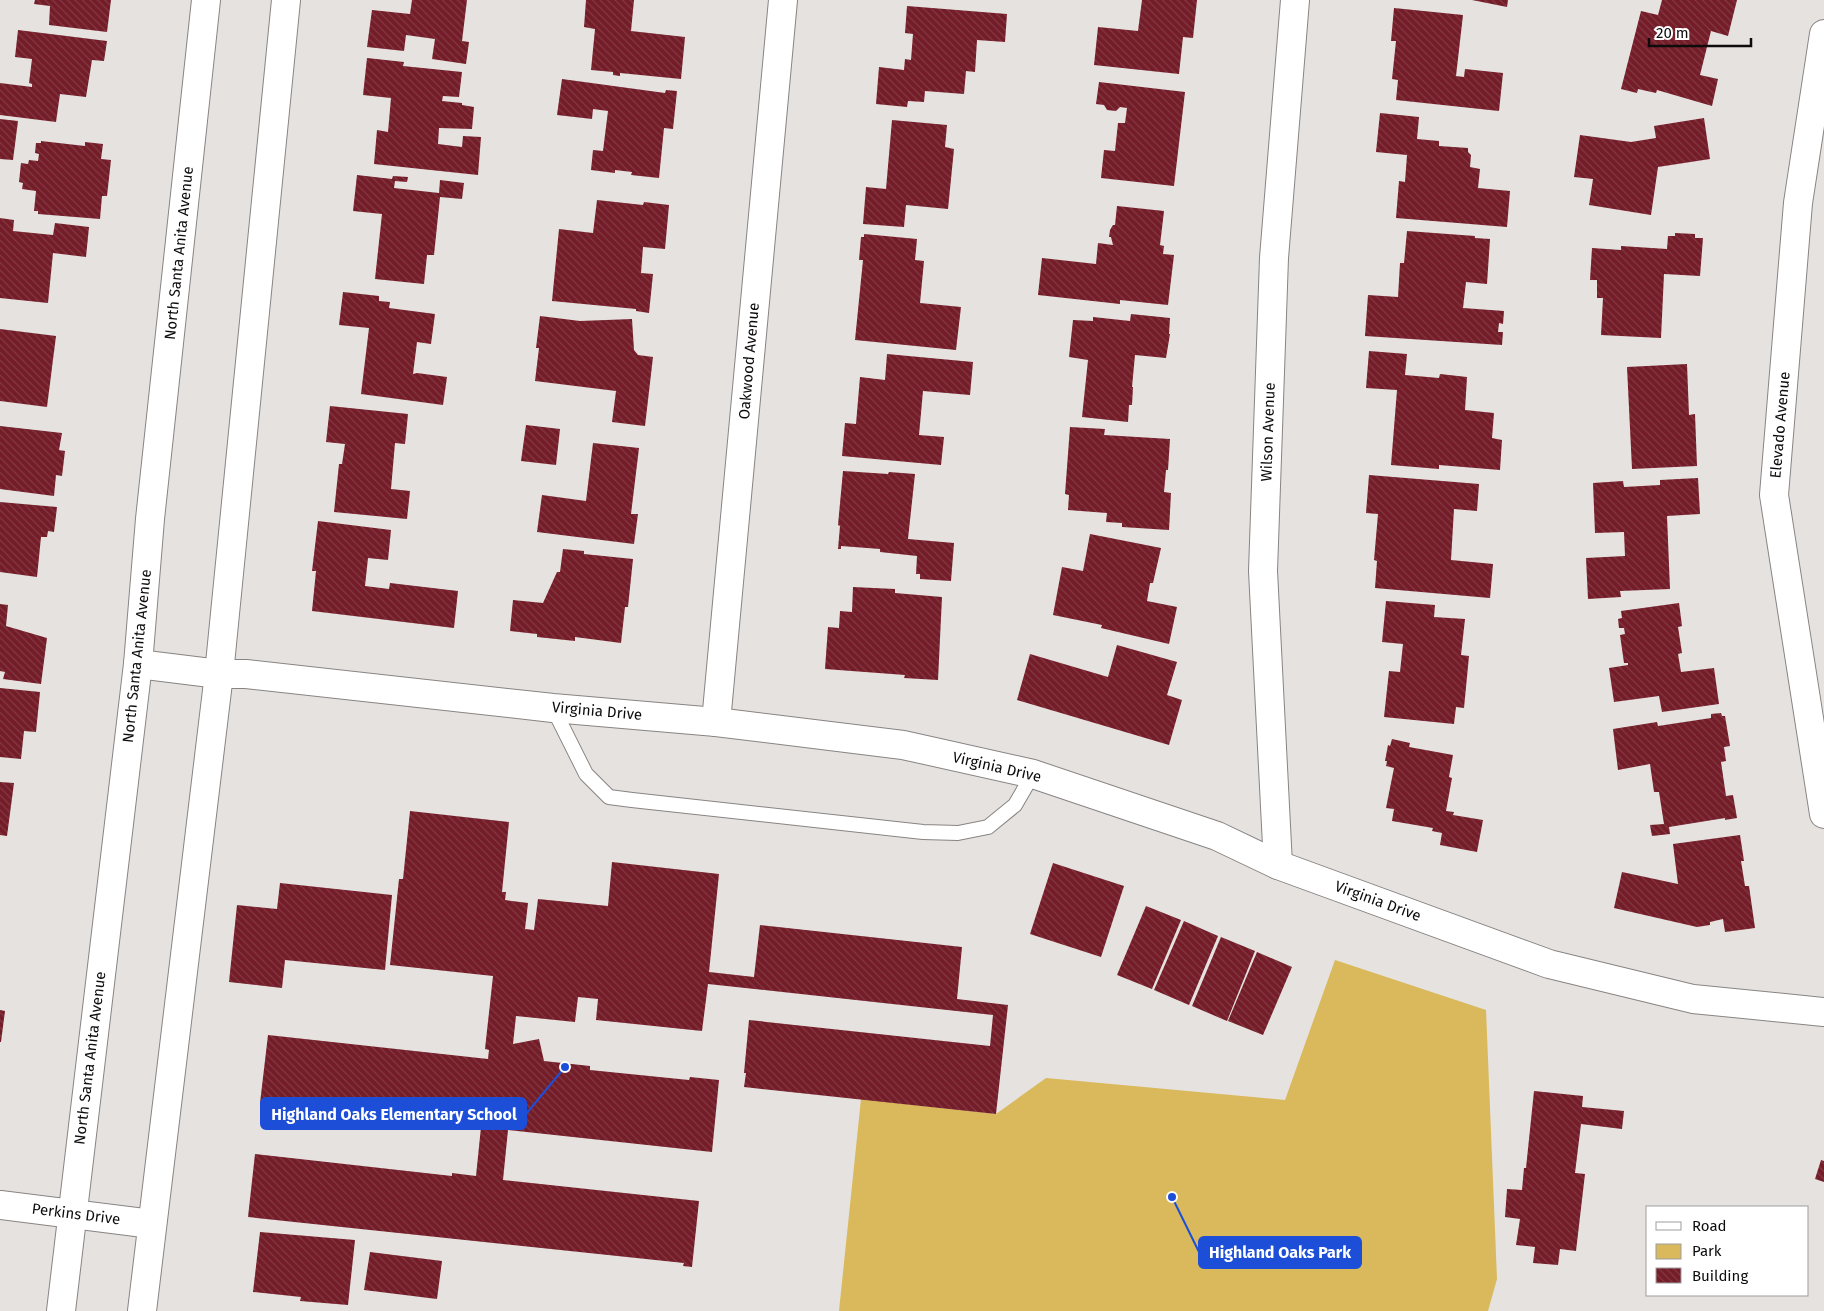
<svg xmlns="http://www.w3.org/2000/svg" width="1824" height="1311" font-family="'Fira Sans',sans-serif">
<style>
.green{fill:#d9b95c}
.building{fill:url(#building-back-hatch)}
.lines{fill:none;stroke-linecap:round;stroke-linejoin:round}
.service-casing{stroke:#888482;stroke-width:16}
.minor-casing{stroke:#888482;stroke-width:30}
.tertiary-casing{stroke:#888482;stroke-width:30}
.service{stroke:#fff;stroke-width:14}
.minor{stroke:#fff;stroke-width:28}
.tertiary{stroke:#fff;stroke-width:28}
.labels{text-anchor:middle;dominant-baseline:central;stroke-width:5;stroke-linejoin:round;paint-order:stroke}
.street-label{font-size:15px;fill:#0d0b0b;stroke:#fff}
.leader{fill:none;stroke:#1d4ed8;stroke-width:2}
.callout-dot{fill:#1d4ed8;stroke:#fff;stroke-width:2}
.callout{fill:#1d4ed8;stroke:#1d4ed8;stroke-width:2}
.callout-label{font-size:16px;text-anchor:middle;font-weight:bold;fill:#fff}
</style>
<defs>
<pattern id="building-back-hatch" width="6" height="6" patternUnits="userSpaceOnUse" patternTransform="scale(1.25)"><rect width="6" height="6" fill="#741c28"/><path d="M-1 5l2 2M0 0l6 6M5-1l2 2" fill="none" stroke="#813b44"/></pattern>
</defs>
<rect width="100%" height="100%" fill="#e6e2e0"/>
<polygon class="green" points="1335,960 1486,1010 1497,1279 1488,1311 839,1311 861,1099 996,1114 1046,1078 1285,1100"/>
<g class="building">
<polygon points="35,0 111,0 107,32 49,25 50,6 34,4"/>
<polygon points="412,0 467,0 462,41 469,42 466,64 432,59 435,39 406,35 404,51 367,47 372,10 410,14"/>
<polygon points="586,0 634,0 631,31 685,37 681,79 620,73 620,76 613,75 613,72 591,70 595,29 584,27"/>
<polygon points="1142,0 1197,0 1193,38 1183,37 1179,74 1094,65 1098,27 1138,31"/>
<polygon points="1472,0 1508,0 1507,7"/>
<polygon points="1662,0 1737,0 1728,36 1711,31 1700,75 1718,79 1712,106 1657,90 1656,93 1638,89 1637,93 1621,89 1641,11 1658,15"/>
<polygon points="907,6 1007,14 1005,42 977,40 975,72 966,71 964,94 925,91 924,102 908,101 907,107 876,104 879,67 904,70 905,59 911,60 913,34 905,33"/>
<polygon points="1394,8 1463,15 1456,76 1464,77 1465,69 1503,73 1499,111 1396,100 1398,80 1392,79 1396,41 1391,41"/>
<polygon points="18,30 107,41 104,61 92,60 86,97 60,94 56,122 0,115 0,83 32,87 32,84 29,83 32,59 15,57"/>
<polygon points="367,58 404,62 403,66 462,72 459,97 443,96 442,101 462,103 462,105 474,107 472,129 439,128 438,144 462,147 463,136 481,137 478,175 374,164 377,130 388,132 391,98 363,95"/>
<polygon points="562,79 665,93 666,90 677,91 673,129 664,128 659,178 631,175 632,172 615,170 615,173 591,170 593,150 603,151 608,111 593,109 592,119 557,115"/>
<polygon points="1099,82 1185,92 1174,186 1101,178 1104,150 1115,151 1118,123 1125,123 1127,108 1120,107 1116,111 1107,110 1104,105 1096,104"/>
<polygon points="1380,113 1419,117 1417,139 1439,141 1439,146 1468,148 1468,152 1471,155 1470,167 1480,169 1478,188 1510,191 1507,227 1396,218 1399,181 1405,182 1407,155 1376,152"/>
<polygon points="1704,118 1710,159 1658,167 1651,215 1589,205 1593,179 1574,177 1580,135 1631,142 1656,138 1654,126"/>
<polygon points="0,119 18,121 13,160 0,159"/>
<polygon points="892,120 947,125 945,147 954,149 948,209 906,205 904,227 863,224 866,187 886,189"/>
<polygon points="41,141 85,146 85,142 103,144 101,159 111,160 107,196 102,196 100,219 38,214 38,211 34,211 36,191 22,189 23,183 19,182 21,163 28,164 29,160 38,161 39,154 35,153 36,143 41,143"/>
<polygon points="357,175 392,179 393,176 408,177 407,182 395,181 394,188 439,193 440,180 464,183 462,199 440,197 434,255 427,255 424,284 375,279 382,214 353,211"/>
<polygon points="597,200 643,205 644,202 669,205 665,249 643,247 641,273 653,274 649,313 636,311 636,309 552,301 559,229 593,233"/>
<polygon points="1117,206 1164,211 1160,245 1164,246 1163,254 1174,255 1168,305 1120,300 1120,304 1038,295 1042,258 1096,264 1098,243 1113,245 1111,237 1109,237 1110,230 1113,225 1115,225"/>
<polygon points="0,218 14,220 13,231 53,235 55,223 89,227 86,257 53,253 48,303 0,298"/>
<polygon points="1407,231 1475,236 1475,238 1490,239 1487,284 1466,282 1463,308 1504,311 1503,324 1499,323 1498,332 1503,332 1502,345 1365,336 1368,295 1398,297 1400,263 1404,263"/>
<polygon points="1675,233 1695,234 1695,238 1703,238 1700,276 1664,274 1661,338 1601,335 1603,298 1597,298 1597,280 1590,280 1592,248 1621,250 1621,246 1667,249 1668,236 1675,236"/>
<polygon points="864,234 917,239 915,260 924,261 920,303 961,307 956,350 855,340 863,260 859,260 861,237 864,237"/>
<polygon points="343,292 379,296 379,301 390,302 389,308 435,314 431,344 417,342 413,374 417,373 447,377 443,405 361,394 369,328 339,325"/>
<polygon points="1131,314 1170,318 1169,334 1170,334 1166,358 1135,355 1132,387 1133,387 1132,405 1129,405 1128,422 1082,417 1088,360 1069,357 1073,320 1093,321 1093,317 1130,321"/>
<polygon points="540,316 580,321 632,319 634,350 638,355 653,357 645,426 612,422 616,391 535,381 539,348 536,348"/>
<polygon points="0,329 56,336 47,407 0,401"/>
<polygon points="1369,351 1407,354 1405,375 1439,378 1440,374 1467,377 1465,410 1494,413 1492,438 1502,440 1500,470 1439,465 1439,469 1391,465 1397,390 1366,388"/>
<polygon points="887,354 973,362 970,395 923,391 919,435 944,437 941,465 842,456 845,423 856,424 860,377 885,380"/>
<polygon points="1687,364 1689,415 1695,414 1697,466 1632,469 1627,367"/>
<polygon points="330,406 408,414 405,444 395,443 391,489 410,491 407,519 334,512 339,464 342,464 345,444 326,442"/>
<polygon points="526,425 560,429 556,465 521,461"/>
<polygon points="0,426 62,433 59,450 65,451 62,476 56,475 54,496 0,489"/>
<polygon points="1070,427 1105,429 1104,435 1170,439 1168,470 1166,470 1164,492 1171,493 1169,530 1122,527 1122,523 1106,522 1107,513 1068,510 1069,495 1065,494"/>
<polygon points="593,443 639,448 631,514 638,514 634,544 537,532 542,495 586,501"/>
<polygon points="843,471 888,474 889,472 915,474 908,539 954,543 951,581 920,579 920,574 916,574 917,556 880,552 880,549 841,546 841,549 838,549 840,526 838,525"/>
<polygon points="1369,475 1479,484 1477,511 1454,509 1451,560 1493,564 1490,598 1375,588 1377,561 1374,560 1378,514 1366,513"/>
<polygon points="1698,478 1700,514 1667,516 1670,589 1620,591 1621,597 1588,599 1586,558 1625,556 1624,532 1595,533 1593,483 1623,481 1624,487 1660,485 1660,480"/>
<polygon points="0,502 57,507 54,532 48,531 47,537 41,537 37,577 0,572"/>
<polygon points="318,521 391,530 388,560 368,558 365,586 389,589 390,583 458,591 454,628 312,611 316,571 312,571"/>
<polygon points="1090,534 1161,548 1153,583 1150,583 1147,601 1177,607 1169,644 1101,628 1102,625 1053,615 1062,567 1083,571"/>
<polygon points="563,549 584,551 584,554 633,559 628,607 625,607 621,643 575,637 575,641 537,637 537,634 510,631 513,600 543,603 557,572 560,572"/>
<polygon points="853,587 895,589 895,593 942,597 938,680 904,678 905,675 825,669 828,627 839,628 840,611 852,612"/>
<polygon points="1386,601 1435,605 1434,617 1465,619 1461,655 1469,656 1464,708 1456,707 1454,724 1384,717 1389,671 1400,672 1403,644 1382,642"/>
<polygon points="1679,603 1682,626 1678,627 1682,653 1678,654 1681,672 1714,668 1719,704 1662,712 1659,696 1614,702 1609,668 1628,665 1628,663 1624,663 1620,635 1625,634 1624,628 1619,628 1618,619 1622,618 1621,611"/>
<polygon points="0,604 8,605 6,626 47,638 41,684 3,679 5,672 0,671"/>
<polygon points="1117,645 1177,662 1167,695 1182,700 1169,745 1017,700 1030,654 1108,677"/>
<polygon points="0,688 40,692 36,732 24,731 21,759 0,757"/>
<polygon points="1721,713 1722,716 1725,716 1730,746 1724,747 1726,761 1721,762 1726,796 1733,795 1737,818 1725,820 1725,818 1669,827 1670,834 1652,836 1650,825 1664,824 1659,792 1654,792 1650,764 1618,770 1613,729 1657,722 1658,726 1711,718 1711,714"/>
<polygon points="1392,739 1410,743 1409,747 1453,755 1449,777 1452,778 1446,811 1454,812 1453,815 1483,820 1477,852 1440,845 1442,833 1432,831 1433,828 1392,821 1394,809 1386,808 1394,768 1386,766 1387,761 1385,761 1388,745 1390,746"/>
<polygon points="0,782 14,783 7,836 0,835"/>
<polygon points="410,811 509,822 502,892 506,892 505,900 528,903 525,929 534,930 538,899 608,906 612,862 719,874 709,972 754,977 760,925 962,947 957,999 1008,1005 996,1114 744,1087 746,1073 744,1073 749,1020 990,1046 993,1015 708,984 702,1031 596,1020 598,999 578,997 575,1022 516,1016 513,1044 539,1039 544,1061 590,1066 590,1070 689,1080 690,1077 719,1080 712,1152 508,1130 503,1180 699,1201 692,1267 683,1266 684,1263 248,1217 255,1154 452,1176 452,1173 476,1176 481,1127 260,1103 268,1035 488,1059 489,1050 485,1049 493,976 390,965 399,879 403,879"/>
<polygon points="1740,835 1744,861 1741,861 1745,886 1749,886 1755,928 1725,932 1723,919 1710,922 1710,925 1697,927 1614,908 1622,872 1678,884 1673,844"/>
<polygon points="1053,863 1124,886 1101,957 1030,934"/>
<polygon points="280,883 392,895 385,970 285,960 282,988 229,982 237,905 277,909"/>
<polygon points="1146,906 1181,920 1152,989 1117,975"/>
<polygon points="1184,921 1218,936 1189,1005 1154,990"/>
<polygon points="1221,937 1255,951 1227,1021 1192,1006"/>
<polygon points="1257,952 1292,967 1263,1035 1228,1021"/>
<polygon points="0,1010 5,1011 1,1042 0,1042"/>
<polygon points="1534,1091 1583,1096 1582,1107 1624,1111 1622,1129 1581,1124 1575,1173 1585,1174 1576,1251 1560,1249 1558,1265 1533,1263 1535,1247 1516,1245 1520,1219 1505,1217 1507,1189 1522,1190 1524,1168 1526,1168"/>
<polygon points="1821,1160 1824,1161 1824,1182 1815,1179"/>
<polygon points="260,1232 355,1240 348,1305 300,1301 301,1297 253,1292"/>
<polygon points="370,1252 442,1261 437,1299 364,1290"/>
</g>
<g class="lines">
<defs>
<polyline id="service" points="553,708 586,774 609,797 632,800 923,832 958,833 988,827 1015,805 1033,774"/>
<g id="minor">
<polyline points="1824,34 1798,203 1774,495 1824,814"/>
<polyline points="138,664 219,674 246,674 553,708 716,722 903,745 1033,774 1217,836 1278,865 1549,964 1693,999 1824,1012"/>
<polyline points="716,722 783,0"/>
<polyline points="1278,865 1263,571 1274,258 1295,0"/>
<polyline points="0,1205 152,1224"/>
</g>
<g id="tertiary">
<polyline points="61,1311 138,664 150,519 206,0"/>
<polyline points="142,1311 219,674 286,0"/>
</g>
</defs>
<use href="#service" class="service-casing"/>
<use href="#minor" class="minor-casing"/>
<use href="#tertiary" class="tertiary-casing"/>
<use href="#service" class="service"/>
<use href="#minor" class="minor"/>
<use href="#tertiary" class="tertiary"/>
</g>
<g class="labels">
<g class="street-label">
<text transform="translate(179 253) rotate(-84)">North Santa Anita Avenue</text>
<text transform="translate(749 361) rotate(-85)">Oakwood Avenue</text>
<text transform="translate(1780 425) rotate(-85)">Elevado Avenue</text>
<text transform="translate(1268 432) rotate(-88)">Wilson Avenue</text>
<text transform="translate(137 656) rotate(-84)">North Santa Anita Avenue</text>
<text transform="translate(597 711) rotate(5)">Virginia Drive</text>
<text transform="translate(997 767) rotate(13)">Virginia Drive</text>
<text transform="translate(1378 901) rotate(20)">Virginia Drive</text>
<text transform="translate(90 1058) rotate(-83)">North Santa Anita Avenue</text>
<text transform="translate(76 1214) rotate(7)">Perkins Drive</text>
</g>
</g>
<path class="leader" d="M565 1067L526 1114M1172 1197L1199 1252"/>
<g class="callout-dot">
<circle cx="565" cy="1067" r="5"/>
<circle cx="1172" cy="1197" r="5"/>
</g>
<g class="callout">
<rect x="261" y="1098" width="265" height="31" rx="5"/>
<rect x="1199" y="1237" width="162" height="31" rx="5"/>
</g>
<g class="callout-label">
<text x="394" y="1120">Highland Oaks Elementary School</text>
<text x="1280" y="1258">Highland Oaks Park</text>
</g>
<rect x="1646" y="1206" width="162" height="90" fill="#ffffff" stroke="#9e9d9d"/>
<rect x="1656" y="1222" width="25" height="8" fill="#ffffff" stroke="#9e9d9d"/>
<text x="1692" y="1231" font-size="15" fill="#0d0b0b">Road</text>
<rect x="1656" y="1244" width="25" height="15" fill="#d9b95c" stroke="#9e9d9d"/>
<text x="1692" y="1256" font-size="15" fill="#0d0b0b">Park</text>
<rect x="1656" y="1268" width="25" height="15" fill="url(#building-back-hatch)" stroke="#9e9d9d"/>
<text x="1692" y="1281" font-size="15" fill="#0d0b0b">Building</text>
<path d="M1649 38v8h102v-8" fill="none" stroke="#0d0b0b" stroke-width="2.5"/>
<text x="1656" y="38" font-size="15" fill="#0d0b0b" stroke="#ffffff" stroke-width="4" paint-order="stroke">20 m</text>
</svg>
